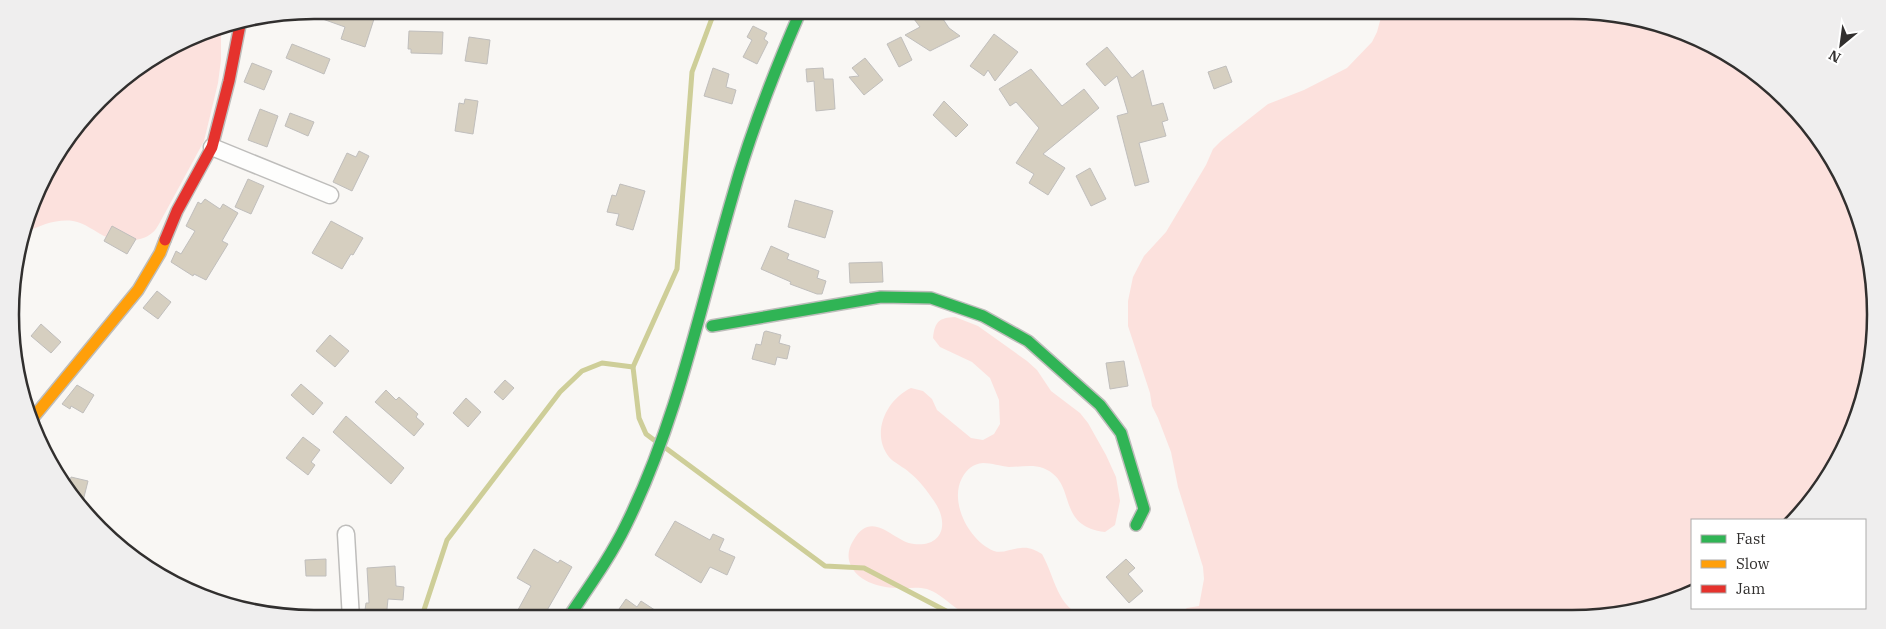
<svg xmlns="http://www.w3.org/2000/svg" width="1886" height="629" font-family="'IBM Plex Serif',serif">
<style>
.green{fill:#fce1dd}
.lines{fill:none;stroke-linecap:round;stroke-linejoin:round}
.stream{stroke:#cece98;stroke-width:5}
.building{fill:#d6cfc0;stroke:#c0bebc}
.street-casing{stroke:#bebdbb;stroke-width:19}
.fast-casing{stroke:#bebdbb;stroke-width:14}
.slow-casing{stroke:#bebdbb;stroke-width:14}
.jam-casing{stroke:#bebdbb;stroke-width:14}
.street{stroke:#fefefd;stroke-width:16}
.fast{stroke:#30b455;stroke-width:11}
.slow{stroke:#ff9f0a;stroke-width:11}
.jam{stroke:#e5322d;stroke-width:11}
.rim{fill:none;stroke:#312f2e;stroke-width:2.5}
</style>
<rect width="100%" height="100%" fill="#f9f7f4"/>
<g class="green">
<polygon points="1383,10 1571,10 1650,20 1757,73 1835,162 1873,274 1866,393 1835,467 1791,520 1692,520 1692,592 1612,616 1175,617 1187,608 1199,606 1204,579 1203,567 1178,487 1171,452 1158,418 1152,406 1150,393 1128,326 1128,301 1133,277 1144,256 1166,232 1206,165 1213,149 1221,141 1268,104 1304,90 1347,68 1372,42 1377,32"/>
<path d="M 221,29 L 221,60 L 218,83 L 204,141 L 159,224 C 157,227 155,231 152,233 C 141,243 117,242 104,236 C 94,231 85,223 73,221 C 56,219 41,225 25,233 L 42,180 L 114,86 L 198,33 Z"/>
<path d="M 955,317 L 978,326 L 1027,361 L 1037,370 L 1051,391 L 1080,413 L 1088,423 L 1106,455 L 1116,477 L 1120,501 L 1115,525 L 1105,532 C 1054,526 1079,482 1043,468 C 1032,464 1021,467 1009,467 C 1000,466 992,463 983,463 C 973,464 967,469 962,478 C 949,502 969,541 994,551 C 1003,554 1012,548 1021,548 C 1029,547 1035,550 1042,554 C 1055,577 1057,608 1085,617 C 1060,617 1034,618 1009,618 C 998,618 986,619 975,618 C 961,616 943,594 927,589 C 919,587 912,588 904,588 C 886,589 860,584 851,566 C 847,558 848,549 853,541 C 872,507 893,542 914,544 C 944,547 949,522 934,501 C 927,491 920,481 910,473 C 904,467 894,463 889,457 C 870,433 887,399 911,388 L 923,391 L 932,399 L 937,410 L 971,438 L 983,440 L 994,434 L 1000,424 L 999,400 L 990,378 L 972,362 L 940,347 L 933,338 C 935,321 939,318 955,317 Z"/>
</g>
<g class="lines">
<g class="stream">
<polyline points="654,440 646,434 639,418 633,367 677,269 692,72 715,10"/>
<polyline points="667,449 825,566 864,568 950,613"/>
<polyline points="421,619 447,540 560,392 582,371 602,363 633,367"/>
</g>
</g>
<g class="building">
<polygon points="314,10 347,10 374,19 365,47 341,39 345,27 303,12"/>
<polygon points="929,10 937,10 949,28 960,36 930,51 905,35 920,27 914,19"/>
<polygon points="753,26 767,33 764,39 768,42 757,64 743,57 752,40 747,37"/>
<polygon points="409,31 443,32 442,54 411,53 411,49 408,49"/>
<polygon points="994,34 1018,52 995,81 988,70 984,76 970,66"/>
<polygon points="469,37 490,40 487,64 465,61"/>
<polygon points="901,37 912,60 899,67 887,44"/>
<polygon points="292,44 330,59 324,74 286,58"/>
<polygon points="1107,47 1132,78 1143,70 1152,106 1163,103 1168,120 1162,122 1166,136 1139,143 1149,182 1135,186 1117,116 1128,113 1117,76 1105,86 1086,64"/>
<polygon points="865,58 883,80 864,95 849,77 859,76 852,68"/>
<polygon points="252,63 272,71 264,90 244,82"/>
<polygon points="1226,66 1232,82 1214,89 1208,72"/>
<polygon points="713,68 729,74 726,87 736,90 732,104 704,96"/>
<polygon points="823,68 824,79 833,79 835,109 816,111 814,81 807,82 806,69"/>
<polygon points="1031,69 1062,106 1084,89 1099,108 1043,154 1065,168 1048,195 1029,183 1034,174 1016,163 1039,128 1016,102 1010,106 999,89"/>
<polygon points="465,99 478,101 473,134 455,131 459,103 464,104"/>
<polygon points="944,101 968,125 956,137 933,115"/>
<polygon points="260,109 278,116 267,147 248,140"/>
<polygon points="290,113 314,122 308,136 285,126"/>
<polygon points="359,151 369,156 352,191 333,182 347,153 356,157"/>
<polygon points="1090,168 1106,199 1091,206 1076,176"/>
<polygon points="248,179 264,186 251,214 235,207"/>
<polygon points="620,184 645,191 633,230 616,225 619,214 607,212 612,195 616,196"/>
<polygon points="205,199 220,209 223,204 238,213 222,241 228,244 206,280 194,274 193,276 171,262 176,251 181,254 195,231 186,226 198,202 201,204"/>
<polygon points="795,200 833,211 825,238 788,227"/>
<polygon points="331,221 363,238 353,255 351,254 342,269 312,253"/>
<polygon points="112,226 136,239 127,254 104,241"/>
<polygon points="771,246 789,254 787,259 819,271 817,278 826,281 822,294 817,294 790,284 791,282 761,269"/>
<polygon points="882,262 883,282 850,283 849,263"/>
<polygon points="157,291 171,302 158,319 143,308"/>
<polygon points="41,324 61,342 51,353 31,336"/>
<polygon points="766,331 781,335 779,343 790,346 787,359 777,357 775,365 752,359 756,344 761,345 764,332"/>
<polygon points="330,335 349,351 335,367 316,351"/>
<polygon points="1124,361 1128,386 1110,389 1106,363"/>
<polygon points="505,380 514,388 503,400 494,392"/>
<polygon points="301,384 323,403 313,415 291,395"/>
<polygon points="77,385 94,395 83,413 71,406 70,409 62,404"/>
<polygon points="386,390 396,400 399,397 418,414 416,417 424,424 414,436 375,402"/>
<polygon points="466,398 481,412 468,427 453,413"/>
<polygon points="346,416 404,468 391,484 333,432"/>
<polygon points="303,437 320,450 311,462 315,465 308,475 286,458"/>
<polygon points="71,477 88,481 82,505 68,490"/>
<polygon points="675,521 710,540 713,534 724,539 719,550 735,557 727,575 710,567 701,583 655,555"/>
<polygon points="534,549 558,563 560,560 572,567 542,619 513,619 531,586 517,578"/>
<polygon points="326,559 326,576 306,576 305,560"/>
<polygon points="1126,559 1135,568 1128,574 1143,591 1129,603 1106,577"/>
<polygon points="395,566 396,586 404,587 403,600 388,599 386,619 364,617 366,603 369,603 367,568"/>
<polygon points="626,599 637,607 641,601 667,618 629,618 630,617 619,609"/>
</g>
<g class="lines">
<defs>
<g id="street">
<polyline points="212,147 330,195"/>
<polyline points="346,534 351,619"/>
</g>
<g id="fast">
<polyline points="712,326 881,297 931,298 983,316 1028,341 1100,405 1121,433 1144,509 1136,525"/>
<path d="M 568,618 C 588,588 610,558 626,525 C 677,422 700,308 732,198 C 750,133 774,72 801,10"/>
</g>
<polyline id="slow" points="32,419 138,290 160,253 165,240"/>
<polyline id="jam" points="165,240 177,211 212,147 229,81 240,25"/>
</defs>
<use href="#street" class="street-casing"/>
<use href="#fast" class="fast-casing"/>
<use href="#slow" class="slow-casing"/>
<use href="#jam" class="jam-casing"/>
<use href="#street" class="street"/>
<use href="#fast" class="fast"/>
<use href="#slow" class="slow"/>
<use href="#jam" class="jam"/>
</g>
<path d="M0 0H1886V629H0ZM314 19H1572A295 295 0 0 1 1867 314V315A295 295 0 0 1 1572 610H314A295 295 0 0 1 19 315V314A295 295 0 0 1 314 19Z" fill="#efeeee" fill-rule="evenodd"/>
<path class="rim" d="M314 19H1572A295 295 0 0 1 1867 314V315A295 295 0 0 1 1572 610H314A295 295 0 0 1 19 315V314A295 295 0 0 1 314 19Z"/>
<rect x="1691" y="519" width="175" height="90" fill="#ffffff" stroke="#adacab"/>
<rect x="1701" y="535" width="25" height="8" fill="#30b455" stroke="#adacab"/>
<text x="1736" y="544" font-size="15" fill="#312f2e">Fast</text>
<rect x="1701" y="560" width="25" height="8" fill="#ff9f0a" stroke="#adacab"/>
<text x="1736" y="569" font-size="15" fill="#312f2e">Slow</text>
<rect x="1701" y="585" width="25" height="8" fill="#e5322d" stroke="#adacab"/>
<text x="1736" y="594" font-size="15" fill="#312f2e">Jam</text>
<g transform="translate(1841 45) rotate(209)" stroke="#ffffff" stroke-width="4" paint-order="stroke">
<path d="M0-4L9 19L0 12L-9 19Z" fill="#312f2e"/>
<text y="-8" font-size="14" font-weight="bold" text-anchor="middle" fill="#312f2e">N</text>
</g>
</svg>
